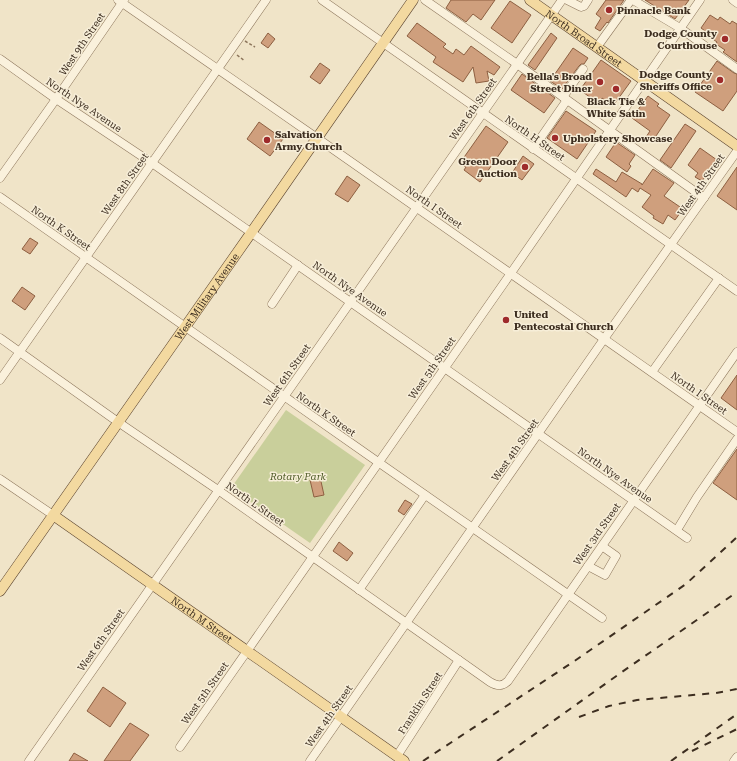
<svg xmlns="http://www.w3.org/2000/svg" width="737" height="761" font-family="'Roboto Serif',serif">
<style>
.green{fill:#c9cf9b}
.building{fill:#cf9f7d;stroke:#8d5f41}
.lines{fill:none;stroke-linecap:round;stroke-linejoin:round}
.minor-casing{stroke:#8d765c;stroke-width:9}
.major-casing{stroke:#5b4430;stroke-width:11}
.path{stroke:#8d765c;stroke-width:1.5;stroke-dasharray:3 2;stroke-linecap:butt}
.minor{stroke:#faf1dc;stroke-width:8}
.major{stroke:#f3d9a0;stroke-width:10}
.rail{stroke:#3d2e20;stroke-width:2;stroke-dasharray:7 7;stroke-linecap:butt}
.poi-dot{fill:#9e2a2b;stroke:#f7eed8;stroke-width:1.5}
.labels{text-anchor:middle;dominant-baseline:central;stroke-width:3;stroke-linejoin:round;paint-order:stroke}
.poi-label{font-size:10px;font-weight:bold;fill:#3d2e20;stroke:#f7eed8;text-anchor:start}
.street-label{font-size:10px;fill:#3d2e20;stroke:#f7eed8}
.park-label{font-size:10px;font-style:italic;fill:#4d5a26;stroke:#f7eed8}
</style>
<rect width="100%" height="100%" fill="#f0e4c8"/>
<polygon class="green" points="286,410 365,465 310,543 231,488"/>
<g class="building">
<polygon points="451,0 495,0 481,20 473,14 466,22 446,8"/>
<polygon points="606,0 624,0 608,23 607,22 600,31 595,28 601,18 596,14"/>
<polygon points="645,0 689,0 675,19"/>
<polygon points="510,1 531,15 512,43 491,28"/>
<polygon points="710,15 718,20 720,17 730,24 732,21 737,24 737,62 723,52 725,50 716,44 717,42 707,35 708,33 701,28"/>
<polygon points="417,23 446,44 443,47 453,54 456,49 464,55 471,46 500,67 494,75 487,71 489,81 476,83 473,67 463,82 433,62 436,57 407,36"/>
<polygon points="268,33 275,39 268,48 261,43"/>
<polygon points="551,33 557,38 535,70 528,65"/>
<polygon points="573,48 588,58 584,64 581,64 579,66 562,89 550,81"/>
<polygon points="601,60 631,81 613,106 602,98 598,103 580,90"/>
<polygon points="717,61 734,73 737,74 737,91 723,111 695,92"/>
<polygon points="320,63 330,70 320,84 310,77"/>
<polygon points="522,74 555,98 544,113 511,90"/>
<polygon points="648,96 659,104 657,106 670,115 652,142 646,137 650,131 632,118"/>
<polygon points="566,111 596,131 577,159 547,138"/>
<polygon points="259,122 283,139 270,156 247,139"/>
<polygon points="685,124 696,131 671,168 660,160"/>
<polygon points="486,126 508,142 480,182 464,170 466,167 460,163"/>
<polygon points="616,142 635,155 629,164 631,166 627,172 606,157"/>
<polygon points="700,148 717,160 702,181 695,177 698,173 688,165"/>
<polygon points="523,156 534,164 522,180 512,173"/>
<polygon points="737,167 737,210 717,196"/>
<polygon points="596,169 616,182 622,172 642,184 642,185 653,169 674,183 664,196 683,209 675,220 668,215 663,224 653,218 654,216 642,207 651,195 640,188 638,192 632,188 626,197 593,174"/>
<polygon points="347,176 360,185 348,202 335,194"/>
<polygon points="30,238 38,243 30,254 22,249"/>
<polygon points="22,287 35,296 25,310 12,301"/>
<polygon points="737,375 737,410 721,398"/>
<polygon points="737,449 737,500 713,483"/>
<polygon points="320,477 324,495 314,497 310,480"/>
<polygon points="405,500 412,504 404,515 398,511"/>
<polygon points="339,542 353,553 347,561 333,551"/>
<polygon points="103,687 126,703 110,727 87,711"/>
<polygon points="130,723 149,735 130,761 104,761"/>
<polygon points="74,753 88,761 69,761"/>
</g>
<g class="lines">
<defs>
<g id="minor">
<polyline points="118,0 317,138 737,432"/>
<polyline points="322,0 737,291"/>
<polyline points="425,0 517,64 704,198"/>
<polyline points="567,0 581,7 584,6 588,0"/>
<polyline points="633,0 680,28 737,69"/>
<polyline points="733,0 737,3"/>
<polyline points="597,47 631,0"/>
<polyline points="0,59 56,99 152,163 687,538"/>
<polyline points="563,97 583,69"/>
<polyline points="533,149 567,100"/>
<polyline points="0,178 56,99 124,0"/>
<polyline points="0,197 378,462 602,618"/>
<polyline points="272,304 298,265"/>
<path d="M 0,338 L 118,422 L 218,490 L 490,682 C 497,686 502,687 508,681 L 737,352"/>
<polyline points="652,372 719,278"/>
<polyline points="0,380 266,0"/>
<polyline points="0,479 53,515"/>
<polyline points="677,530 697,497 737,439"/>
<polyline points="588,566 605,575 616,556 602,546"/>
<polyline points="359,590 425,495"/>
<polyline points="180,747 511,273 700,0"/>
<polyline points="397,756 459,660"/>
<polyline points="29,761 562,0"/>
<polyline points="310,761 604,339 737,151"/>
<polyline points="734,761 737,757"/>
</g>
<g id="major">
<path id="s1" d="M 530,0 L 737,146"/>
<path id="s2" d="M 53,515 L 404,761"/>
<path id="s3" d="M 0,591 L 251,233 L 413,0"/>
</g>
</defs>
<use href="#minor" class="minor-casing"/>
<use href="#major" class="major-casing"/>
<g class="path">
<polyline points="245,41 255,47"/>
<polyline points="237,55 245,61"/>
</g>
<use href="#minor" class="minor"/>
<use href="#major" class="major"/>
<g class="rail">
<polyline points="579,717 609,706 637,700 716,693 737,689"/>
<polyline points="692,751 737,729"/>
<polyline points="423,761 573,662 686,584 737,537"/>
<polyline points="497,761 622,672 737,592"/>
<polyline points="671,761 737,714"/>
</g>
</g>
<g class="poi-dot">
<circle cx="609" cy="10" r="4"/>
<circle cx="725" cy="39" r="4"/>
<circle cx="720" cy="80" r="4"/>
<circle cx="600" cy="82" r="4"/>
<circle cx="616" cy="89" r="4"/>
<circle cx="555" cy="138" r="4"/>
<circle cx="267" cy="140" r="4"/>
<circle cx="525" cy="167" r="4"/>
<circle cx="506" cy="320" r="4"/>
</g>
<g class="labels">
<g class="poi-label">
<text x="617" y="10">Pinnacle Bank</text>
<text x="717" y="33" text-anchor="end">Dodge County<tspan x="717" dy="12">Courthouse</tspan></text>
<text x="712" y="74" text-anchor="end">Dodge County<tspan x="712" dy="12">Sheriffs Office</tspan></text>
<text x="592" y="76" text-anchor="end">Bella's Broad<tspan x="592" dy="12">Street Diner</tspan></text>
<text x="616" y="101" text-anchor="middle">Black Tie &amp;<tspan x="616" dy="12">White Satin</tspan></text>
<text x="275" y="134">Salvation<tspan x="275" dy="12">Army Church</tspan></text>
<text x="563" y="138">Upholstery Showcase</text>
<text x="517" y="161" text-anchor="end">Green Door<tspan x="517" dy="12">Auction</tspan></text>
<text x="514" y="314">United<tspan x="514" dy="12">Pentecostal Church</tspan></text>
</g>
<g class="street-label">
<text stroke="none"><textPath href="#s1" startOffset="66">North Broad Street</textPath></text>
<text transform="translate(82 44) rotate(-56)">West 9th Street</text>
<text transform="translate(84 105) rotate(34)">North Nye Avenue</text>
<text transform="translate(473 109) rotate(-55)">West 6th Street</text>
<text transform="translate(535 138) rotate(35)">North H Street</text>
<text transform="translate(125 184) rotate(-55)">West 8th Street</text>
<text transform="translate(701 185) rotate(-55)">West 4th Street</text>
<text transform="translate(434 207) rotate(35)">North I Street</text>
<text transform="translate(61 228) rotate(35)">North K Street</text>
<text transform="translate(350 289) rotate(35)">North Nye Avenue</text>
<text stroke="none"><textPath href="#s3" startOffset="360">West Military Avenue</textPath></text>
<text transform="translate(432 368) rotate(-55)">West 5th Street</text>
<text transform="translate(287 375) rotate(-55)">West 6th Street</text>
<text transform="translate(699 393) rotate(35)">North I Street</text>
<text transform="translate(326 414) rotate(35)">North K Street</text>
<text transform="translate(515 450) rotate(-55)">West 4th Street</text>
<text transform="translate(615 475) rotate(35)">North Nye Avenue</text>
<text transform="translate(255 504) rotate(35)">North L Street</text>
<text transform="translate(597 534) rotate(-55)">West 3rd Street</text>
<text stroke="none"><textPath href="#s2" startOffset="182">North M Street</textPath></text>
<text transform="translate(101 640) rotate(-55)">West 6th Street</text>
<text transform="translate(205 693) rotate(-55)">West 5th Street</text>
<text transform="translate(420 703) rotate(-57)">Franklin Street</text>
<text transform="translate(329 716) rotate(-55)">West 4th Street</text>
</g>
<g class="park-label">
<text x="298" y="476">Rotary Park</text>
</g>
</g>
</svg>
